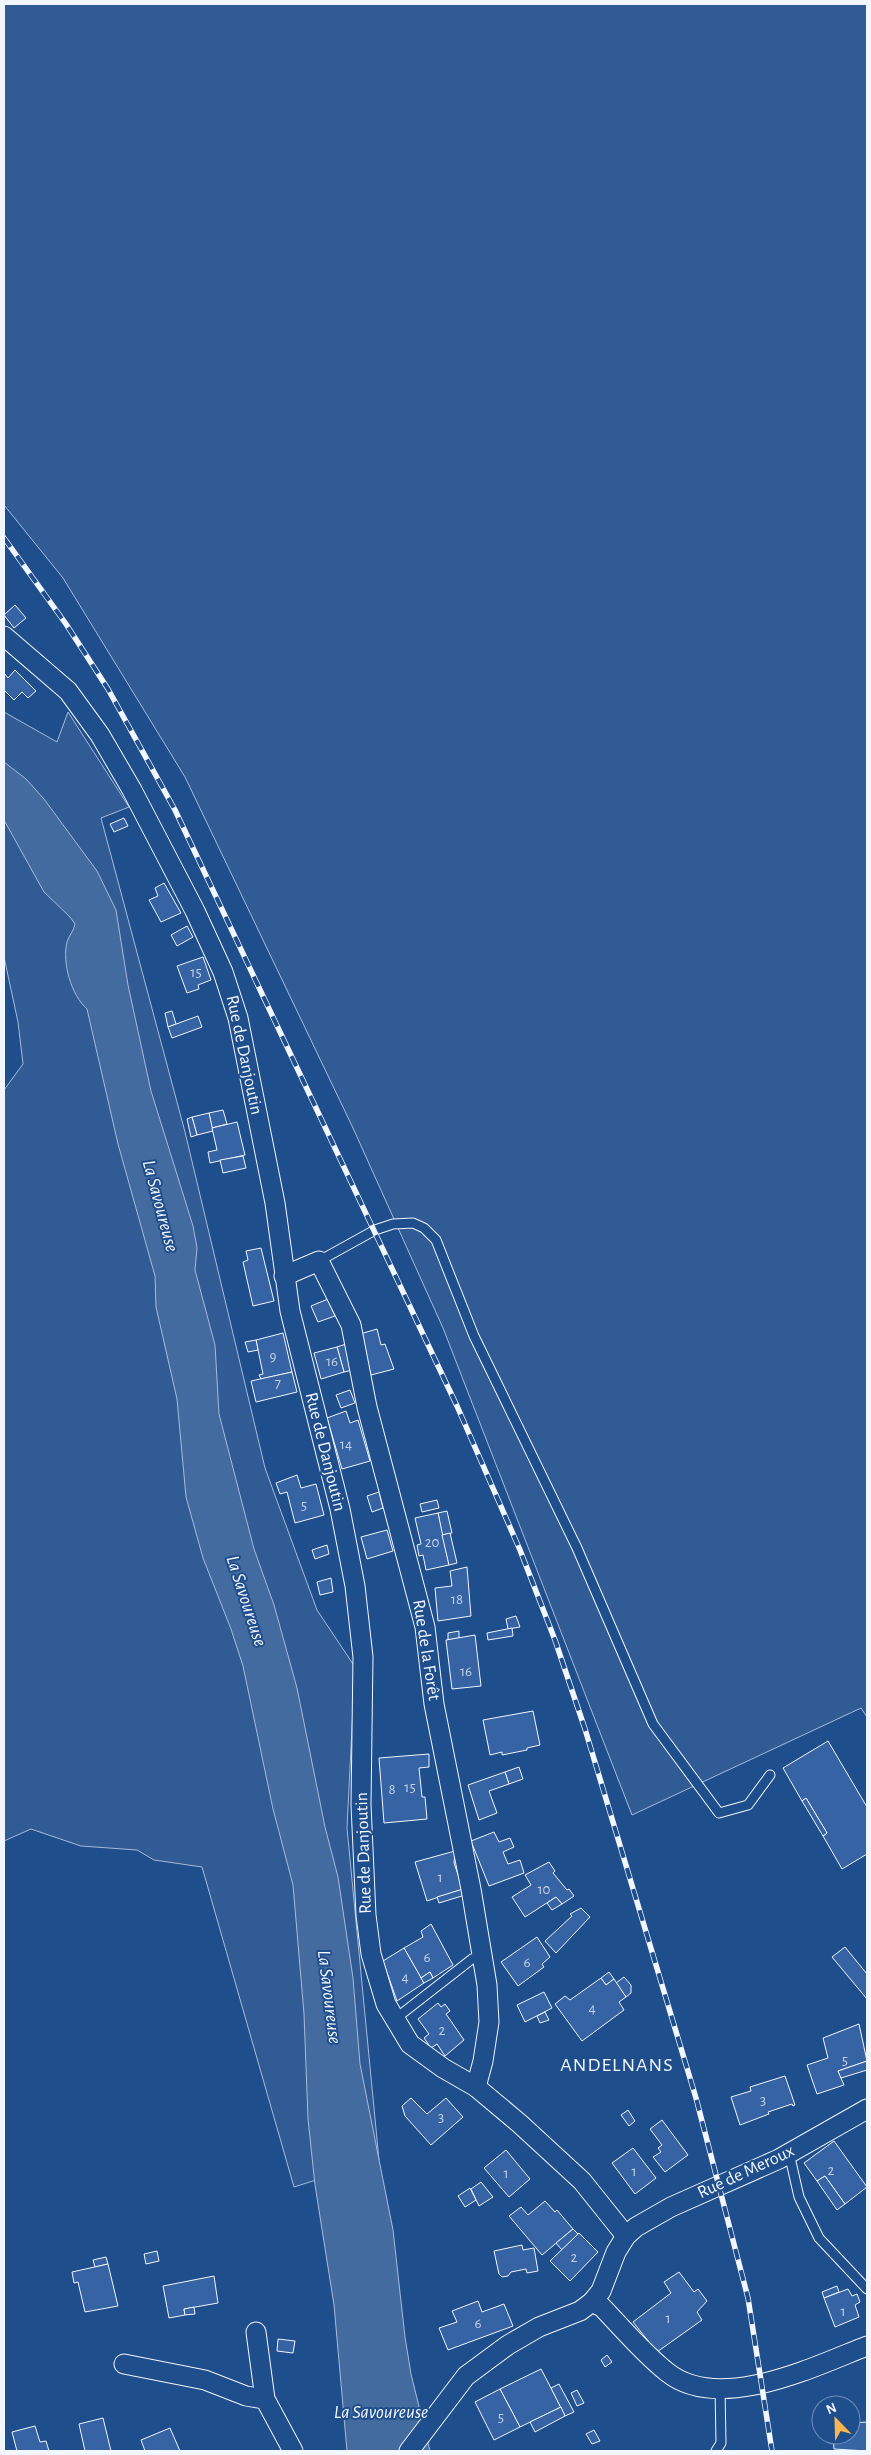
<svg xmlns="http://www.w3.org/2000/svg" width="871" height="2455" font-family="'Alegreya Sans',sans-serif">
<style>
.green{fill:#305b95;stroke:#a8bbd7}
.water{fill:#446ba0;stroke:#a8bbd7}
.building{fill:#3563a3;stroke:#f2f6ff}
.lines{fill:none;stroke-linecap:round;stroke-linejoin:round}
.lane-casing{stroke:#f2f6ff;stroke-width:11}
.street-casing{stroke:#f2f6ff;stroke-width:21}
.lane{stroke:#1f4e8c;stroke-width:9}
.street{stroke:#1f4e8c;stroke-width:19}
.rail-casing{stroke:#f2f6ff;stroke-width:5.5}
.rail{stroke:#1f4e8c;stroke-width:4;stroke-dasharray:11;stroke-linecap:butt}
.labels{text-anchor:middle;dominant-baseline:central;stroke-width:4;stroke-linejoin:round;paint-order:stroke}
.number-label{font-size:15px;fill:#c3d1e8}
.street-label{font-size:18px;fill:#f2f6ff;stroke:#1f4e8c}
.water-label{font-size:19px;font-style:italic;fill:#f2f6ff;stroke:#1f4e8c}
.quarter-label{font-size:20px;letter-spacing:1px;fill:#f2f6ff;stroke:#1f4e8c}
</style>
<rect width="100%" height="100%" fill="#1f4e8c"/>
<g class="green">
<polygon points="4,4 867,4 867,1717 861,1708 632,1815 443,1328 353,1128 185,777 63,578 4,505"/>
<polygon points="4,712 57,742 68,712 129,807 101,818 185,1132 265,1468 317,1610 355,1667 347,1828 379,2160 294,2187 202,1867 154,1860 137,1850 81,1846 31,1829 4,1841 4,1090 23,1064 18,1022 4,957"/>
</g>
<path class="water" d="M 4,762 L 26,779 L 44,799 L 97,871 L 116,910 L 128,985 L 151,1091 L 193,1226 L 197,1248 L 195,1270 L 215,1345 L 219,1414 L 254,1549 L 274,1605 L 297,1688 L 325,1827 L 338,1877 L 353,1978 L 360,2064 L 393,2230 L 405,2337 L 411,2374 L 430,2451 L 347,2451 L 334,2305 L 315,2185 L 308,2119 L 304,2014 L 293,1885 L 273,1809 L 243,1666 L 231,1629 L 203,1558 L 186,1497 L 177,1399 L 156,1307 L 155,1276 L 118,1144 L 87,1009 C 71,995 62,962 67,942 C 69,935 74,931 75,924 L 70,917 L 44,892 L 4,820 Z"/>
<g class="building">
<polygon points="15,605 26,618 14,628 4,615"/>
<polygon points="15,670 36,691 28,698 22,692 14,700 4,690 4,673 8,678"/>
<polygon points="124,818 128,826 114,832 110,824"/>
<polygon points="164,883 181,913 161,922 149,900 158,896 155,888"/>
<polygon points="187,926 193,937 177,946 171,935"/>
<polygon points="203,957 211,980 198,985 199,989 187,993 177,966"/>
<polygon points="172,1011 176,1024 168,1027 165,1013"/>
<polygon points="198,1016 202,1027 172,1038 168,1027"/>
<polygon points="223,1110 227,1124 212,1128 209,1113"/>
<polygon points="209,1113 213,1131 197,1135 192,1117"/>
<polygon points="192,1117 197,1135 191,1137 187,1119"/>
<polygon points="237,1122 245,1155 210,1163 208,1152 217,1150 212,1128"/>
<polygon points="243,1156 246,1168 223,1173 220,1160"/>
<polygon points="261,1248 274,1301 253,1306 243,1262 248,1260 246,1251"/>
<polygon points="328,1299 335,1316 318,1322 311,1306"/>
<polygon points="377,1329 381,1345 385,1344 394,1369 371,1375 360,1334"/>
<polygon points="283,1333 292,1372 261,1379 259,1375 263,1374 256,1340"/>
<polygon points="256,1340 258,1350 248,1352 245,1342"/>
<polygon points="346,1344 353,1370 344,1372 337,1347"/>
<polygon points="337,1347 344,1372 321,1379 314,1353"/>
<polygon points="292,1372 297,1392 256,1402 251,1381"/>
<polygon points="350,1390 355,1403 341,1408 336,1395"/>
<polygon points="346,1411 350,1423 358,1420 370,1461 342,1469 327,1418"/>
<polygon points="297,1475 301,1488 316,1484 324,1515 295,1523 287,1492 280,1494 276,1483"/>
<polygon points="379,1492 383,1508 372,1512 367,1496"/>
<polygon points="437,1500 439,1508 422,1512 420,1504"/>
<polygon points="447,1511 452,1533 442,1535 438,1513"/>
<polygon points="438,1513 449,1565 426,1570 423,1555 419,1556 417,1545 421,1544 415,1518"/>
<polygon points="387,1530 393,1551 367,1559 361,1537"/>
<polygon points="450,1533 457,1563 449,1565 442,1535"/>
<polygon points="327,1545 329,1554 315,1559 312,1550"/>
<polygon points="467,1567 471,1616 438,1621 435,1588 452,1586 450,1571"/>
<polygon points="331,1578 333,1592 320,1595 317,1582"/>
<polygon points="516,1616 520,1627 508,1629 506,1619"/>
<polygon points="512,1628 513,1636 488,1640 487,1633"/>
<polygon points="459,1631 459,1638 448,1640 448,1633"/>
<polygon points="475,1635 481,1686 452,1689 446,1640"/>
<polygon points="533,1711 540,1745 527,1748 527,1750 502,1755 502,1752 490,1755 483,1720"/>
<polygon points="828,1741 867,1807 867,1854 842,1869 823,1836 827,1833 806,1798 802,1801 783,1768"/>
<polygon points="429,1754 429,1767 419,1768 422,1797 425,1797 427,1819 384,1823 379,1758"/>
<polygon points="519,1767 523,1779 509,1784 505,1772"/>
<polygon points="505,1772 509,1784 489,1791 497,1813 479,1820 468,1785"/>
<polygon points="806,1798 827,1833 823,1836 802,1801"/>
<polygon points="494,1832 499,1842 510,1838 514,1847 503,1852 508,1864 520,1860 524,1873 489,1886 471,1841"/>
<polygon points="455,1851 454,1863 463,1889 427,1901 415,1862"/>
<polygon points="549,1862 555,1871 553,1873 567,1890 569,1889 574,1896 562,1904 556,1897 525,1917 512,1897 531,1885 525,1875"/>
<polygon points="463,1889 465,1895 439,1903 437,1897"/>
<polygon points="556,1897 562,1904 552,1910 547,1903"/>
<polygon points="581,1908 590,1917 556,1953 545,1941 572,1916 570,1914"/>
<polygon points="431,1924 453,1965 433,1978 430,1972 421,1978 404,1948 423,1937 421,1931"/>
<polygon points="537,1937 550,1957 542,1964 544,1967 518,1986 501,1962"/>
<polygon points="845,1947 867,1974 867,1999 832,1957"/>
<polygon points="404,1948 424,1983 397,2001 383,1961"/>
<polygon points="430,1972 433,1978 424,1983 421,1978"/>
<polygon points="609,1972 614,1979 606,1985 601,1978"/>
<polygon points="624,1977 631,1985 631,1993 626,1997 616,1983"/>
<polygon points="601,1978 606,1985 614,1979 626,1997 619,2002 624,2010 582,2041 555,2004 565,1996 570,2000"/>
<polygon points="544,1992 552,2008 525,2022 517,2005"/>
<polygon points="438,2003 441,2007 445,2004 450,2011 446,2014 464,2040 445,2056 437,2044 431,2048 424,2038 429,2034 418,2019"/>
<polygon points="545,2012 549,2020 540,2023 537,2016"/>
<polygon points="859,2024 867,2061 838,2071 844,2085 817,2094 807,2065 828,2058 823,2038"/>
<polygon points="867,2061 867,2070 841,2078 838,2071"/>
<polygon points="785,2076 795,2105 793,2106 792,2104 768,2112 769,2114 740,2125 731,2097 751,2091 750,2087"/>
<polygon points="411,2098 427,2114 446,2098 463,2117 431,2145 405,2116 402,2106"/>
<polygon points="628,2110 635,2121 629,2126 621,2115"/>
<polygon points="662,2120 688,2155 665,2172 653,2157 661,2152 658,2148 662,2145 650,2129"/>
<polygon points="834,2141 867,2187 845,2204 825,2176 817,2181 804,2163"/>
<polygon points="633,2148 656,2178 635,2194 612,2163"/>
<polygon points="506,2150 530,2179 509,2197 484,2168"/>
<polygon points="825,2176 845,2204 837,2210 817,2181"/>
<polygon points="481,2182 493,2197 479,2206 471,2189"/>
<polygon points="470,2188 476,2200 465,2207 458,2196"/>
<polygon points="545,2201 555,2212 557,2210 573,2229 542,2255 509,2216 521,2207 528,2215"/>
<polygon points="573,2229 578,2234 562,2250 556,2243"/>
<polygon points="579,2233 598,2252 570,2281 550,2261"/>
<polygon points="522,2245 523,2250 534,2248 538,2271 527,2273 526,2269 511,2272 508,2276 502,2277 499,2274 494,2251"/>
<polygon points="157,2251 159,2261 146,2264 144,2254"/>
<polygon points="106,2257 108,2264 95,2267 93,2260"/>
<polygon points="108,2264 118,2306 85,2312 78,2282 74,2283 72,2272"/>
<polygon points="679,2272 694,2292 698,2289 707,2301 697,2312 702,2320 657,2352 633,2322 671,2293 664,2282"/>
<polygon points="214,2276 218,2303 184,2309 185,2315 169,2318 163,2286"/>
<polygon points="837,2286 839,2292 824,2298 822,2292"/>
<polygon points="848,2289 852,2296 857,2294 860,2302 855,2305 859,2317 835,2327 824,2298"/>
<polygon points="478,2301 482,2312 504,2304 513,2326 448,2350 439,2328 457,2322 452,2311"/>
<polygon points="194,2307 195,2314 185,2315 184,2309"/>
<polygon points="278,2339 295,2341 293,2353 277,2351"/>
<polygon points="607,2355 612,2362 605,2367 601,2360"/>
<polygon points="541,2369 561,2407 520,2427 500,2389"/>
<polygon points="559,2384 574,2412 565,2416 551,2388"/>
<polygon points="500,2389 520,2427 494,2440 475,2402"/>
<polygon points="577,2390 584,2403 577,2406 571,2393"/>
<polygon points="561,2407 565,2416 535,2432 530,2422"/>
<polygon points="103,2418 111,2451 85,2451 79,2424"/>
<polygon points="867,2422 867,2451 834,2449 833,2435 851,2435 851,2423"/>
<polygon points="35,2426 40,2442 46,2441 49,2451 17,2451 12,2432"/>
<polygon points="170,2428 180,2451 145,2451 141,2440"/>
<polygon points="594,2430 600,2441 592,2444 586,2434"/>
</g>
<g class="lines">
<defs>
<g id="lane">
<polyline points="319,1261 375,1230 393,1224 413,1223 424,1228 436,1240 474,1336 577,1548 653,1724 719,1813 748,1805 770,1775"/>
<polyline points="395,2019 472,1959 482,1955"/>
<polyline points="789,2153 799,2197 819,2238 867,2289"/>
<polyline points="716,2451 721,2443 720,2388"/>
</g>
<g id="street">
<polyline points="4,636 68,691 100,735 132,790 195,911 223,972 238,1018 275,1203 290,1311 340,1509 355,1586 363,1657 361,1805 366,1915 371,1954 386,2004 410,2044 443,2068 476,2087 519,2123 582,2181 626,2236"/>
<polyline points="284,1276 319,1261 351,1325 367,1407 425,1627 434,1704 471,1889 487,1985 489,2022 483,2061 476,2087"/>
<path d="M 592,2302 L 602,2307 C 623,2329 644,2354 667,2372 C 719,2414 815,2366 867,2346"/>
<polyline points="256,2332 265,2399 293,2451"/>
<polyline points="124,2364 205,2380 246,2396 265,2399"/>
<polyline points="409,2451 466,2376 508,2345 539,2327 580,2311 592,2302 601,2291 616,2252 626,2236 636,2227 671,2207 779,2159 867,2109"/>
</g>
</defs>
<use href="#lane" class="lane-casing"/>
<use href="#street" class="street-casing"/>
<use href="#lane" class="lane"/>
<use href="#street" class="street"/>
<defs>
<polyline id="rail" points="4,538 66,624 108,689 175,810 457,1406 520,1550 555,1640 585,1729 696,2098 748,2298 772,2451"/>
</defs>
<use href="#rail" class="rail-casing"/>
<use href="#rail" class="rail"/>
</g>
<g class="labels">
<g class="number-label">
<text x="196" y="972">15</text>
<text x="273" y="1356">9</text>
<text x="332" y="1361">16</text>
<text x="278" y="1383">7</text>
<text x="346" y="1444">14</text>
<text x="304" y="1505">5</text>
<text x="432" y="1542">20</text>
<text x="457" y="1599">18</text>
<text x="466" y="1671">16</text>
<text x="410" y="1787">15</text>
<text x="392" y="1789">8</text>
<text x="440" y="1877">1</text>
<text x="544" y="1889">10</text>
<text x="427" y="1957">6</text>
<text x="527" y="1962">6</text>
<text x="405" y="1977">4</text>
<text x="592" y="2008">4</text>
<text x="442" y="2030">2</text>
<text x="845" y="2060">5</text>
<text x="763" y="2100">3</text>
<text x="441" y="2117">3</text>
<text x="831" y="2170">2</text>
<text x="634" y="2171">1</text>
<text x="506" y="2173">1</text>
<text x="574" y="2257">2</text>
<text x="843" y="2311">1</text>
<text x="668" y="2318">1</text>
<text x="478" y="2323">6</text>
<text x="501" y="2417">5</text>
</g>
<g class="street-label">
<text transform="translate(244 1055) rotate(78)">Rue de Danjoutin</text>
<text transform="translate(325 1452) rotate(76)">Rue de Danjoutin</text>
<text transform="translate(426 1650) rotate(81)">Rue de la Forêt</text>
<text transform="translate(364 1853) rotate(-92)">Rue de Danjoutin</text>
<text transform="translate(746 2172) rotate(-25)">Rue de Meroux</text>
</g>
<g class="water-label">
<text transform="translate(160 1206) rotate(75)">La Savoureuse</text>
<text transform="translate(246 1601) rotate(72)">La Savoureuse</text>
<text transform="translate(329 1997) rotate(83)">La Savoureuse</text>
<text x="381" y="2412">La Savoureuse</text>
</g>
<g class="quarter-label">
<text x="617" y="2065">ANDELNANS</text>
</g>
</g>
<rect width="871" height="2455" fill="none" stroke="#f2f6ff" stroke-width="10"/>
<g transform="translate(836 2420) rotate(337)"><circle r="24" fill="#1f4e8c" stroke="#7391ba"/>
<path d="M0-4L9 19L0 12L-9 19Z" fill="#ffb74d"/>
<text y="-8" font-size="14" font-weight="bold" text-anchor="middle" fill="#f2f6ff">N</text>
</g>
</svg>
